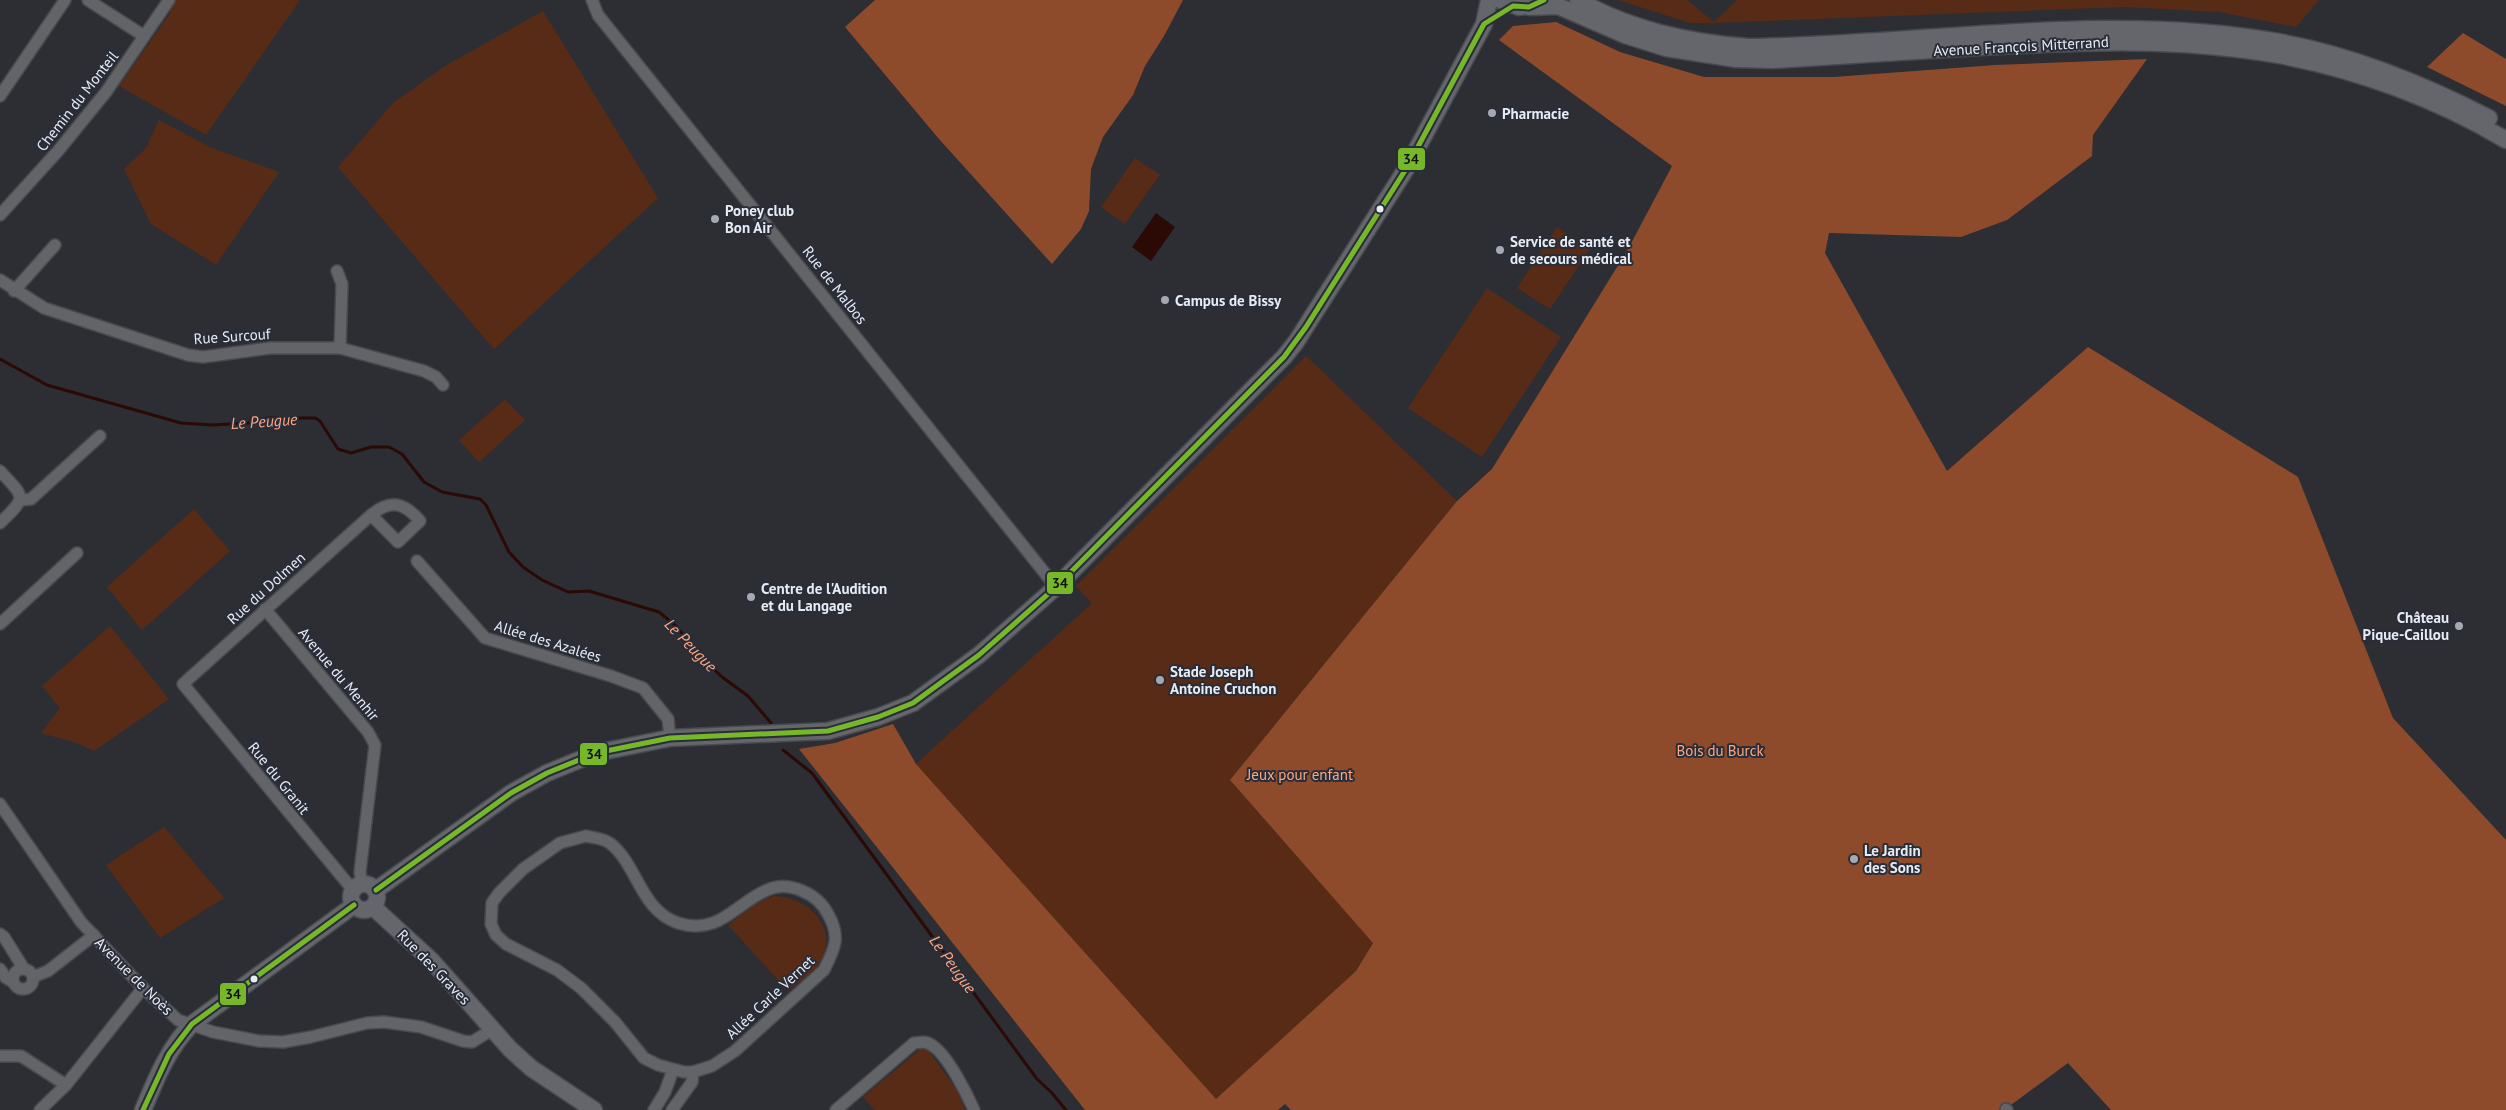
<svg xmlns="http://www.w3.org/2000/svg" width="2506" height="1110" font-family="'PT Sans',sans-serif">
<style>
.green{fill:#582b16}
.forest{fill:#8d4b2c}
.water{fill:#2b0905}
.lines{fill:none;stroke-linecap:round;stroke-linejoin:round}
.stream{stroke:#2b0905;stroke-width:3}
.street-casing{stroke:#47494e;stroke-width:14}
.secondary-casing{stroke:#47494e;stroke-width:19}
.street{stroke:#636467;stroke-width:11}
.secondary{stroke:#65666b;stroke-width:16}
.bus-1-casing{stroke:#282d38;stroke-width:9}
.bus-1{stroke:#76b82a;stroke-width:5}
.poi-dot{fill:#a6a9b0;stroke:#282d38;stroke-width:2}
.bus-dot{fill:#e7ebf2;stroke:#282d38;stroke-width:2}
.labels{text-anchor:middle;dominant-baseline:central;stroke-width:4;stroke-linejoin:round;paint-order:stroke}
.street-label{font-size:15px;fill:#e7ebf2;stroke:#282d38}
.poi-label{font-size:15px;font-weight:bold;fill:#e7ebf2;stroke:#282d38;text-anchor:start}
.park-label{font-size:15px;fill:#fea781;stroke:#282d38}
.water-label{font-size:16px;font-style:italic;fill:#fea781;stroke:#282d38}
.line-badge{stroke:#282d38;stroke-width:2}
.pale-badge-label{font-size:14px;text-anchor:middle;font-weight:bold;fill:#111}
</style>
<rect width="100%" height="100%" fill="#2c2e34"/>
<g class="green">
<polygon points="176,0 300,0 206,135 119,86 171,12 169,10"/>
<polygon points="1618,0 1687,0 1714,22 1737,0 2319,0 2296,27 2219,12 2125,7 1714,23 1690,23"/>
<polygon points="543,11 658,198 494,349 338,167 393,103 445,66"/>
<polygon points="159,120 210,147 279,172 216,265 151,224 124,169 146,148"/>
<polygon points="1135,158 1160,175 1125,224 1101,207"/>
<polygon points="1557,227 1590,249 1550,309 1517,288"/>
<polygon points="1487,288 1561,337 1482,457 1408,408"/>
<polygon points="1306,356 1457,501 1230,780 1373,942 1356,971 1216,1100 916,764 1092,603 1076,586"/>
<polygon points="505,399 525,420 479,462 459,440"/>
<polygon points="194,509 230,551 142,630 107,587"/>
<polygon points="110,626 169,699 94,751 77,743 41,733 60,708 42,686"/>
<polygon points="164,827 224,898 160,938 106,865"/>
<path d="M 774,896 C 808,896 843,931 818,965 C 810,975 797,983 788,991 L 728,925 L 758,902 Z"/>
<polygon points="922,1048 928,1050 956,1089 965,1110 875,1110 863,1097"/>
</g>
<g class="forest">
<polygon points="875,0 1183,0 1164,36 1145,66 1133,95 1103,137 1091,169 1089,211 1081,229 1052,264 939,139 845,27"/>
<polygon points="1556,22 1620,52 1704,77 1834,77 1995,65 2147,59 2093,135 2092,156 2007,220 1961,237 1829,233 1825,253 1947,471 2088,347 2298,477 2393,718 2506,840 2506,1110 2111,1110 2068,1063 2004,1110 1291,1110 1285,1104 1278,1110 1085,1110 799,749 835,743 893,724 916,764 1216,1099 1356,971 1373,943 1230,780 1457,501 1492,469 1627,251 1672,166 1499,40 1513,26"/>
<polygon points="2463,33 2506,59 2506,106 2427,67"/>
</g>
<polygon class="water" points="1156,213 1175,227 1151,261 1132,247"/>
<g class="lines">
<g class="stream">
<polyline points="0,359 47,385 181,423 213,425 248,423 268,418 315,418 320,421 338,449 351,453 371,447 389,447 402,454 424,482 442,492 480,499 486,505 509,552 523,567 542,580 568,592 589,591 659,612 676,626 703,659 722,677 748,696 771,723"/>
<polyline points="783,750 812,773 1037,1079 1051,1092 1066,1110"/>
</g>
<defs>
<g id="street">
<polyline points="88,0 144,36"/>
<polyline points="592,0 598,15 1056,587"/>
<polyline points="0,96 65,0"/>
<polyline points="0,215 58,151 106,92 169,0"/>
<polyline points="337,271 342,284 340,348"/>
<polyline points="0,280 44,308 188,355 203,357 270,348 340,348 424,371 436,377 443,385"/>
<polyline points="14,291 55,245"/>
<path d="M 0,471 C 25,498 28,496 0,523"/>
<polyline points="21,500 31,499 100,436"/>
<polyline points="417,561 485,638 611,676 643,688 668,719 670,738"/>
<polyline points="265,609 368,732 375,745 360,872 362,884"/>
<polyline points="0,624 77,553"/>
<polyline points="0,804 81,922 143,988 178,1020 213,1032 259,1041 283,1042 311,1037 367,1023 384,1022 421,1027 463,1041 472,1042 493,1029"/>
<path d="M 586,836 C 594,838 604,838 611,844 C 638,866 641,911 678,923 C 719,936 736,903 767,890 C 789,880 818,894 828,914 C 841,937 835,948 824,970 L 735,1051 L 712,1066 L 693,1072 L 684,1072 L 658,1065 L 644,1058 L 615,1022 L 581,988 L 557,970 L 506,944 L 496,935 L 491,924 L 492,903 L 499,893 L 523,869 L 560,843 Z"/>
<path d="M 353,890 L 183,684 L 371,515 C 390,499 404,502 420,521 L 398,542 L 371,515"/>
<polyline points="0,934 4,937 24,969"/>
<circle cx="23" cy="979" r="10"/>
<polyline points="0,969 6,978 13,982"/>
<polyline points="33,977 48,971 94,935"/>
<polyline points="0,1056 21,1056 66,1085"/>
<polyline points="2006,1109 2007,1110"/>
<polyline points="40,1110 66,1085 143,988"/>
<polyline points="654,1110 665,1092 673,1070"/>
<polyline points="672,1110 692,1082 693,1072"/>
<path d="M 836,1110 L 914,1043 C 921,1042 927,1041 933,1046 C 948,1056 967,1094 974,1110"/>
</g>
<g id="secondary">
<polyline points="1500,0 1519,7 1537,4"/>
<path d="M 1578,0 C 1630,30 1688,42 1748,47 C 1924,45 2103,11 2279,42 C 2352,55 2423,84 2489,118"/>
<path d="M 1529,7 L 1558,6 L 1625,35 L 1666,48 L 1736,59 L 1773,60 C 1842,56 1911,51 1980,47 C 2080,42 2179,37 2278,55 C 2356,69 2437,99 2506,140"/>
<circle cx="364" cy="897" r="13"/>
<polyline points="376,890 511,793 547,773 596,753 670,738 828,731 878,717 913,703 979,655 1056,587 1284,357 1296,342 1406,169 1484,24 1489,0"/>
<polyline points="373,907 432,961 510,1049 531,1068 594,1110"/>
<path d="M 143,1110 C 156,1079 168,1048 192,1024 L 354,905"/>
</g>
</defs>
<use href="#street" class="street-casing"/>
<use href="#secondary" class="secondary-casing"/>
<use href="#street" class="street"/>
<use href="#secondary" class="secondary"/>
<defs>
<g id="bus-1">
<polyline points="376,890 511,793 547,773 596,753 670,738 828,731 878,717 913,703 979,655 1056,587 1284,357 1306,327 1406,169 1484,24 1513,6 1529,7 1544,0"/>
<polyline points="143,1110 169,1054 192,1024 354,905"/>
</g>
</defs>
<use href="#bus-1" class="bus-1-casing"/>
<use href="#bus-1" class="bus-1"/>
</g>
<g class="poi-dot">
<circle cx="1492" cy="113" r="5"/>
<circle cx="715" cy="219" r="5"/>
<circle cx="1500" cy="250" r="5"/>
<circle cx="1165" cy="300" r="5"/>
<circle cx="751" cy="597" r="5"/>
<circle cx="2459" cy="626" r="5"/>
<circle cx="1160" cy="680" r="5"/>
<circle cx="1854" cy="859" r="5"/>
</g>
<g class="bus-dot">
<circle cx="1380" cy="209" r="4.5"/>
<circle cx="254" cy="979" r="4.5"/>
</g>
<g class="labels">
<g class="street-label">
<text transform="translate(2021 46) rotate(-3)">Avenue François Mitterrand</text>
<text transform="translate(77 101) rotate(-52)">Chemin du Monteil</text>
<text transform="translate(835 285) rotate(52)">Rue de Malbos</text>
<text transform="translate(232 336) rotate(-4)">Rue Surcouf</text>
<text transform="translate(266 588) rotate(-42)">Rue du Dolmen</text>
<text transform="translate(548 641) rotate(17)">Allée des Azalées</text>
<text transform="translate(339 674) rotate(50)">Avenue du Menhir</text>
<text transform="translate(279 778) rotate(51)">Rue du Granit</text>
<text transform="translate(434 967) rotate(46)">Rue des Graves</text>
<text transform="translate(134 976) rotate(45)">Avenue de Noès</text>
<text transform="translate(770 997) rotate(-43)">Allée Carle Vernet</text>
</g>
<g class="poi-label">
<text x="1502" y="113">Pharmacie</text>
<text x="725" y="210">Poney club<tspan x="725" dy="17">Bon Air</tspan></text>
<text x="1510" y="241">Service de santé et<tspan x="1510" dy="17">de secours médical</tspan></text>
<text x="1175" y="300">Campus de Bissy</text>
<text x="761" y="588">Centre de l'Audition<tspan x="761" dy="17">et du Langage</tspan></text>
<text x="2449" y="617" text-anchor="end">Château<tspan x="2449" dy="17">Pique-Caillou</tspan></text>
<text x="1170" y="671">Stade Joseph<tspan x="1170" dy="17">Antoine Cruchon</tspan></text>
<text x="1864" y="850">Le Jardin<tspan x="1864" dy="17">des Sons</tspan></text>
</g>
<g class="park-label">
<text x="1720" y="750">Bois du Burck</text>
<text x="1300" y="774">Jeux pour enfant</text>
</g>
<g class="water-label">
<text transform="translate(264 421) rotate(-4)">Le Peugue</text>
<text transform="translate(691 645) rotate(46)">Le Peugue</text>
<text transform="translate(953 964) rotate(54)">Le Peugue</text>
</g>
</g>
<g class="line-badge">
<rect x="1397" y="147" width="29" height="24" rx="5" fill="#76b82a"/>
<rect x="1046" y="571" width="28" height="24" rx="5" fill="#76b82a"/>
<rect x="579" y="742" width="29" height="24" rx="5" fill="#76b82a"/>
<rect x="219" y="982" width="28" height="24" rx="5" fill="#76b82a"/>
</g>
<g class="pale-badge-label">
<text x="1411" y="164">34</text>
<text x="1060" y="588">34</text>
<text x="594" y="759">34</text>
<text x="233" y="999">34</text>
</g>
</svg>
